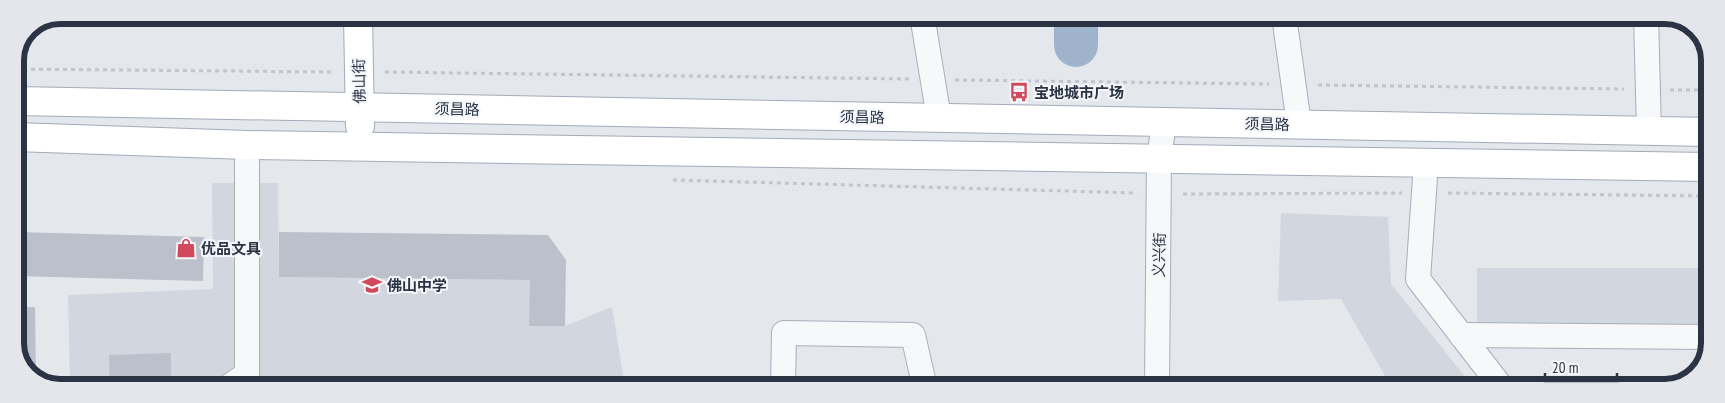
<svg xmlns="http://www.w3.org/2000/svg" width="1725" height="403" font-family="'PT Sans Narrow','Noto Sans SC',sans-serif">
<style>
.built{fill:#d2d6de}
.water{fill:#9fb4cc}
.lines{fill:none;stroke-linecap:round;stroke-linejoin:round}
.river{stroke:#9fb4cc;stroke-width:44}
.building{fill:#bbc0ca}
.minor-casing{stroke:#a9aeb7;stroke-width:26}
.major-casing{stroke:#a3abb8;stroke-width:30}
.path{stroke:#c2c5cb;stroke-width:3;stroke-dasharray:4 4;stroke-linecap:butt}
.minor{stroke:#f7f8fa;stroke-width:24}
.major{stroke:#fff;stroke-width:28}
.labels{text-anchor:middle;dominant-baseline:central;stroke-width:4;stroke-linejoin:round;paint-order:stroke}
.street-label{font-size:15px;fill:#2b3445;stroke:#f4f6f9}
.poi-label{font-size:15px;font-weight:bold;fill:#2b3445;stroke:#f4f6f9;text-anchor:start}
.rim{fill:none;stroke:#2b3445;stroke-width:6}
</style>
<rect width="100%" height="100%" fill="#e4e7ec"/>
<g class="built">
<polygon points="212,183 278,183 279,277 530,280 530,326 565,326 612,307 625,387 70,387 68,295 213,289"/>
<polygon points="1281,213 1388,217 1391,284 1474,388 1392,388 1341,299 1278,301"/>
<rect x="1477" y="268" width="232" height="56"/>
</g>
<polygon class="water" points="1057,16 1099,16 1097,40 1056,41"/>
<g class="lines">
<polyline class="river" points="1076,45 1076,16"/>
</g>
<g class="building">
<polygon points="15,232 204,237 203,281 15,276"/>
<polygon points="279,232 548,235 566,260 565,326 529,326 530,280 279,277"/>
<polygon points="15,307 35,307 36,379 26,373 15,349"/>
<polygon points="171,353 171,387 110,387 109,355"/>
</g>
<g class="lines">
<defs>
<g id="minor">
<polyline points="922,15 939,118"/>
<polyline points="1284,16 1299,124"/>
<polyline points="1646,16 1649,131"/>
<polyline points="1426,163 1418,279 1502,388"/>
<polyline points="1461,335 1709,337"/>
<polyline points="228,387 247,374 247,145"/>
<polyline points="783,387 784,333 913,335 925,388"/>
<polyline points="1157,388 1159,159 1164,122"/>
</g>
<g id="major">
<polyline points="358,15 360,126"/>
<polyline points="15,101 1710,132"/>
<polyline points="15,137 247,145 1709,167"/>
</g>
</defs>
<use href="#minor" class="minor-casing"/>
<use href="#major" class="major-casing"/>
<g class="path">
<polyline points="15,69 334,72"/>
<polyline points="385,72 909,79"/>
<polyline points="955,80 1269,84"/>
<polyline points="1318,85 1624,89"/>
<polyline points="1670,90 1710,90"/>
<polyline points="673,180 1137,193"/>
<polyline points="1448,193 1709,196"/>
<polyline points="1183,194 1402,193"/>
</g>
<use href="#minor" class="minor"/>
<use href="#major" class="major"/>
</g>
<defs>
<symbol id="bus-bare" viewBox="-9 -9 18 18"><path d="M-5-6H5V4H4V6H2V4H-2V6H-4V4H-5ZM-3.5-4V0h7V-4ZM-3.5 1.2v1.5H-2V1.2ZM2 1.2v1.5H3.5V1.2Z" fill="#d1495b" stroke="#f4f6f9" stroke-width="2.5" paint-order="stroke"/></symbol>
<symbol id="shop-bare" viewBox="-9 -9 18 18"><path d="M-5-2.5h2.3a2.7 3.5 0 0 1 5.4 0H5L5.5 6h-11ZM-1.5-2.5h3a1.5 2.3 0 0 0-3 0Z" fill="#d1495b" stroke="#f4f6f9" stroke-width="2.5" paint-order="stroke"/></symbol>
<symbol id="school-bare" viewBox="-9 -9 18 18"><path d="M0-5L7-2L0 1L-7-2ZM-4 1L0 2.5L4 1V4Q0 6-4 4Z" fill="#d1495b" stroke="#f4f6f9" stroke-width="2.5" paint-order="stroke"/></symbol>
</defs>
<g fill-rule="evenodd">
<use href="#bus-bare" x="1005" y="78" width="28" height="28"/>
<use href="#shop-bare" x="172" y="234" width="28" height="28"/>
<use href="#school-bare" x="358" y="271" width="28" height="28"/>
</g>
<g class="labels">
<g class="street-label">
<text transform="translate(359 81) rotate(-91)">佛山街</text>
<text transform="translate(457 109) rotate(1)">须昌路</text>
<text transform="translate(862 117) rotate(1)">须昌路</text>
<text transform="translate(1267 124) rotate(1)">须昌路</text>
<text transform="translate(1159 255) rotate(-89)">义兴街</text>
</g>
<g class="poi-label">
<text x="1034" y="92">宝地城市广场</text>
<text x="201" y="248">优品文具</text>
<text x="387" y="285">佛山中学</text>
</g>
</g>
<path d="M0 0H1725V403H0ZM60 24H1665A36 36 0 0 1 1701 60V343A36 36 0 0 1 1665 379H60A36 36 0 0 1 24 343V60A36 36 0 0 1 60 24Z" fill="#e4e6eb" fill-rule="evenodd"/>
<path class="rim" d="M60 24H1665A36 36 0 0 1 1701 60V343A36 36 0 0 1 1665 379H60A36 36 0 0 1 24 343V60A36 36 0 0 1 60 24Z"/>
<path d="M1545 373v8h72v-8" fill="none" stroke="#2b3445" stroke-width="2.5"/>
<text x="1552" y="373" font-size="15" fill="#2b3445" stroke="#f4f6f9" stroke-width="4" paint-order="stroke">20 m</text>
</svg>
